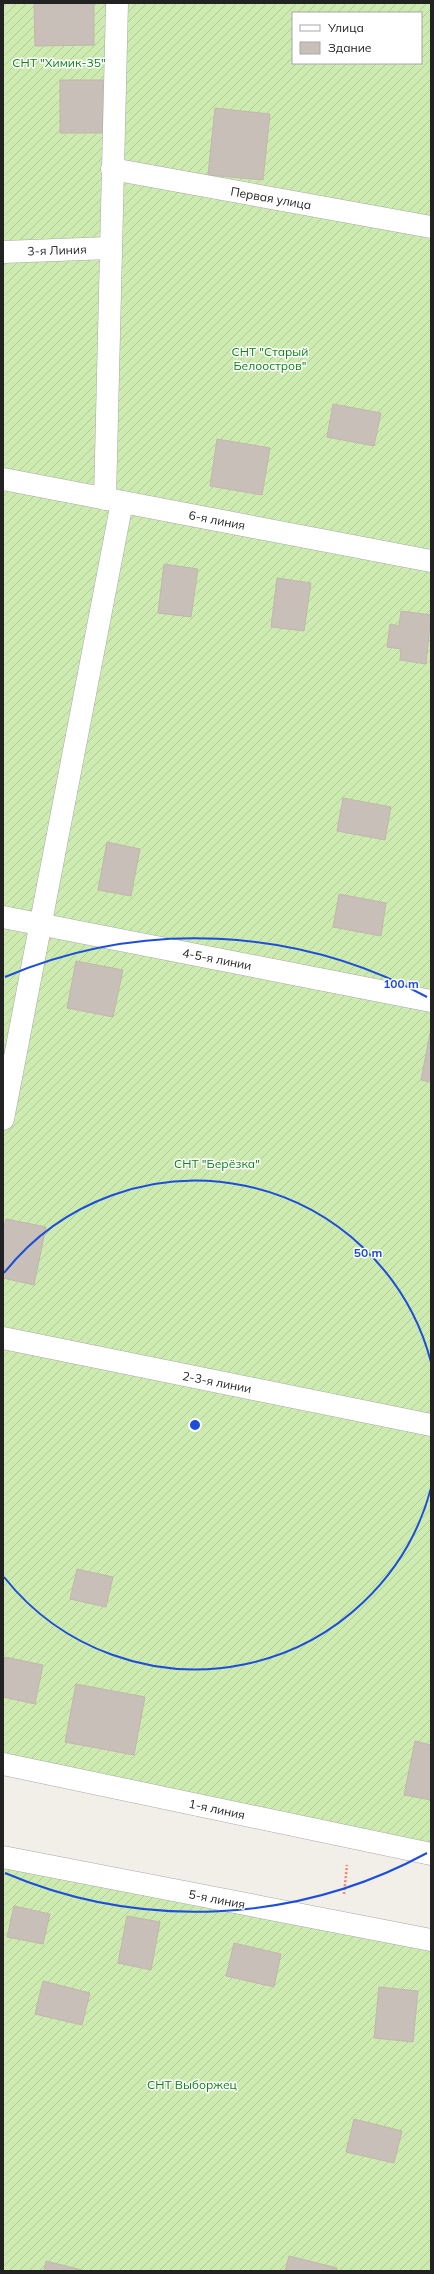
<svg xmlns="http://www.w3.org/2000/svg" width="434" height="2274" font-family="Mulish,sans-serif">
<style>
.garden{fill:url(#garden-furrows);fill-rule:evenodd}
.building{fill:#c7bfb8;stroke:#c4b6ab}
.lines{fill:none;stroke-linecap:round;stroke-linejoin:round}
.minor-casing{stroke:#a9a9a9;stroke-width:23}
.path{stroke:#fa8072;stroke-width:2.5;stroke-dasharray:2 2;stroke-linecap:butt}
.minor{stroke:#fff;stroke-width:22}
.ring{fill:none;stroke:#1d4ed8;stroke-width:2}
.labels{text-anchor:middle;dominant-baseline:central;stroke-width:3;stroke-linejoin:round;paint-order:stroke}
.park-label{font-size:12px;fill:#0c8416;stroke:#fff}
.street-label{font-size:12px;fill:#222;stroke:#fff}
.centre{fill:#1d4ed8;stroke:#fff;stroke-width:2}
.ring-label{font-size:12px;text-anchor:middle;font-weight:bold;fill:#1d4ed8;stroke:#fff;stroke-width:3;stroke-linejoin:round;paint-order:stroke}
</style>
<defs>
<pattern id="garden-furrows" width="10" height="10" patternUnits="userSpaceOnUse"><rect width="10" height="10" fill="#cdebb0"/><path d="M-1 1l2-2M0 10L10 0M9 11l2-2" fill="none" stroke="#b0c997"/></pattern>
</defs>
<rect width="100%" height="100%" fill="#f2efe9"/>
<g class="garden">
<path d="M 3,3 L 431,3 L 431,1854 L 3,1765 ZM 293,13 L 421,13 L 421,63 L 293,63 Z"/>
<polygon points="3,1857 431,1938 431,2271 3,2271"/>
</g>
<g class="building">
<polygon points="34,3 94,3 94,45 35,46"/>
<rect x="60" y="80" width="43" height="53"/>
<polygon points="215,108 270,114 263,180 208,175"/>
<polygon points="333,404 381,413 374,446 327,437"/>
<polygon points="217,439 270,448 262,495 210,486"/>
<polygon points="164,564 198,569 191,617 158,613"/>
<polygon points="277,578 311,583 304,631 271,627"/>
<polygon points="401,611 431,615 426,664 400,660 401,649 387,647 390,624 399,626"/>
<polygon points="343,798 391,807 385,840 337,831"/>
<polygon points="107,842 140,849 131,896 98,890"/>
<polygon points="339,894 386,903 381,936 333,927"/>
<polygon points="76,961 123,970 113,1017 67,1008"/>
<polygon points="430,1033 431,1033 431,1082 421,1080"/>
<polygon points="6,1219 46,1227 34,1285 3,1278 3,1231"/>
<polygon points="77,1569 113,1577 106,1607 70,1599"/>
<polygon points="5,1657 43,1665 35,1704 3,1697 3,1667"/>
<polygon points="76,1684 145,1697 134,1755 65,1742"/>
<polygon points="415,1741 431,1745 431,1800 404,1795"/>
<polygon points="14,1906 50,1914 43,1944 7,1937"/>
<polygon points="127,1916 160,1922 151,1970 118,1963"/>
<polygon points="234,1943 281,1954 274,1987 226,1976"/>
<polygon points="43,1981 90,1993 82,2025 35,2014"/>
<polygon points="379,1987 418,1991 413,2042 374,2038"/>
<polygon points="354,2119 402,2131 394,2163 346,2152"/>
<polygon points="289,2256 337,2268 336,2271 285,2271"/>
<polygon points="46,2261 82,2270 82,2271 44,2271"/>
</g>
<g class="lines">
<defs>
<g id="minor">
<polyline points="112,169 431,227"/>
<polyline points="3,252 110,248"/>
<polyline points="3,479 431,561"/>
<polyline points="105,499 117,3"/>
<polyline points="3,917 431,1001"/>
<polyline points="3,1119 122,502"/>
<polyline points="3,1338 431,1425"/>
<polyline points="3,1764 431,1854"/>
<polyline points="3,1857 431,1940"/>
</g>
</defs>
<use href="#minor" class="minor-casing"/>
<polyline class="path" points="344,1894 347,1865"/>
<use href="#minor" class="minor"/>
</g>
<g class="ring">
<path d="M431 1488A244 244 0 0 1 4 1577M4 1273A244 244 0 0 1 431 1362"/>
<path d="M427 1853A487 487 0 0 1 5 1873M5 977A487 487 0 0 1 427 997"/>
</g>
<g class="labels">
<g class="park-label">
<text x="59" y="62">СНТ "Химик-35"</text>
<text x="270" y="351">СНТ "Старый<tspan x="270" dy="14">Белоостров"</tspan></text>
<text x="217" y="1163">СНТ "Берёзка"</text>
<text x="192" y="2084">СНТ Выборжец</text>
</g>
<g class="street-label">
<text transform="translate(271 198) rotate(10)">Первая улица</text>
<text transform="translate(57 250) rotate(-2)">3-я Линия</text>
<text transform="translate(217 520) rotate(11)">6-я линия</text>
<text transform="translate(217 959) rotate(11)">4-5-я линии</text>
<text transform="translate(217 1382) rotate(11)">2-3-я линии</text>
<text transform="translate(217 1809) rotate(12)">1-я линия</text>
<text transform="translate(217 1899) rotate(11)">5-я линия</text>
</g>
</g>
<circle cx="195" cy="1425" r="6" class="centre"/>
<g class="ring-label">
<text x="401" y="988">100 m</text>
<text x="368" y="1257">50 m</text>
</g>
<rect width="434" height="2274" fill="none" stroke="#222222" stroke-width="8"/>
<rect x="292" y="12" width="130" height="52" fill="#ffffff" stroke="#a7a7a7"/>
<rect x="300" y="25" width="20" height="6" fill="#ffffff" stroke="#a7a7a7"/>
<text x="328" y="32" font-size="12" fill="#222222">Улица</text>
<rect x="300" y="42" width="20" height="12" fill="#c7bfb8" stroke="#a7a7a7"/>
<text x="328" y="52" font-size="12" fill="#222222">Здание</text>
</svg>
